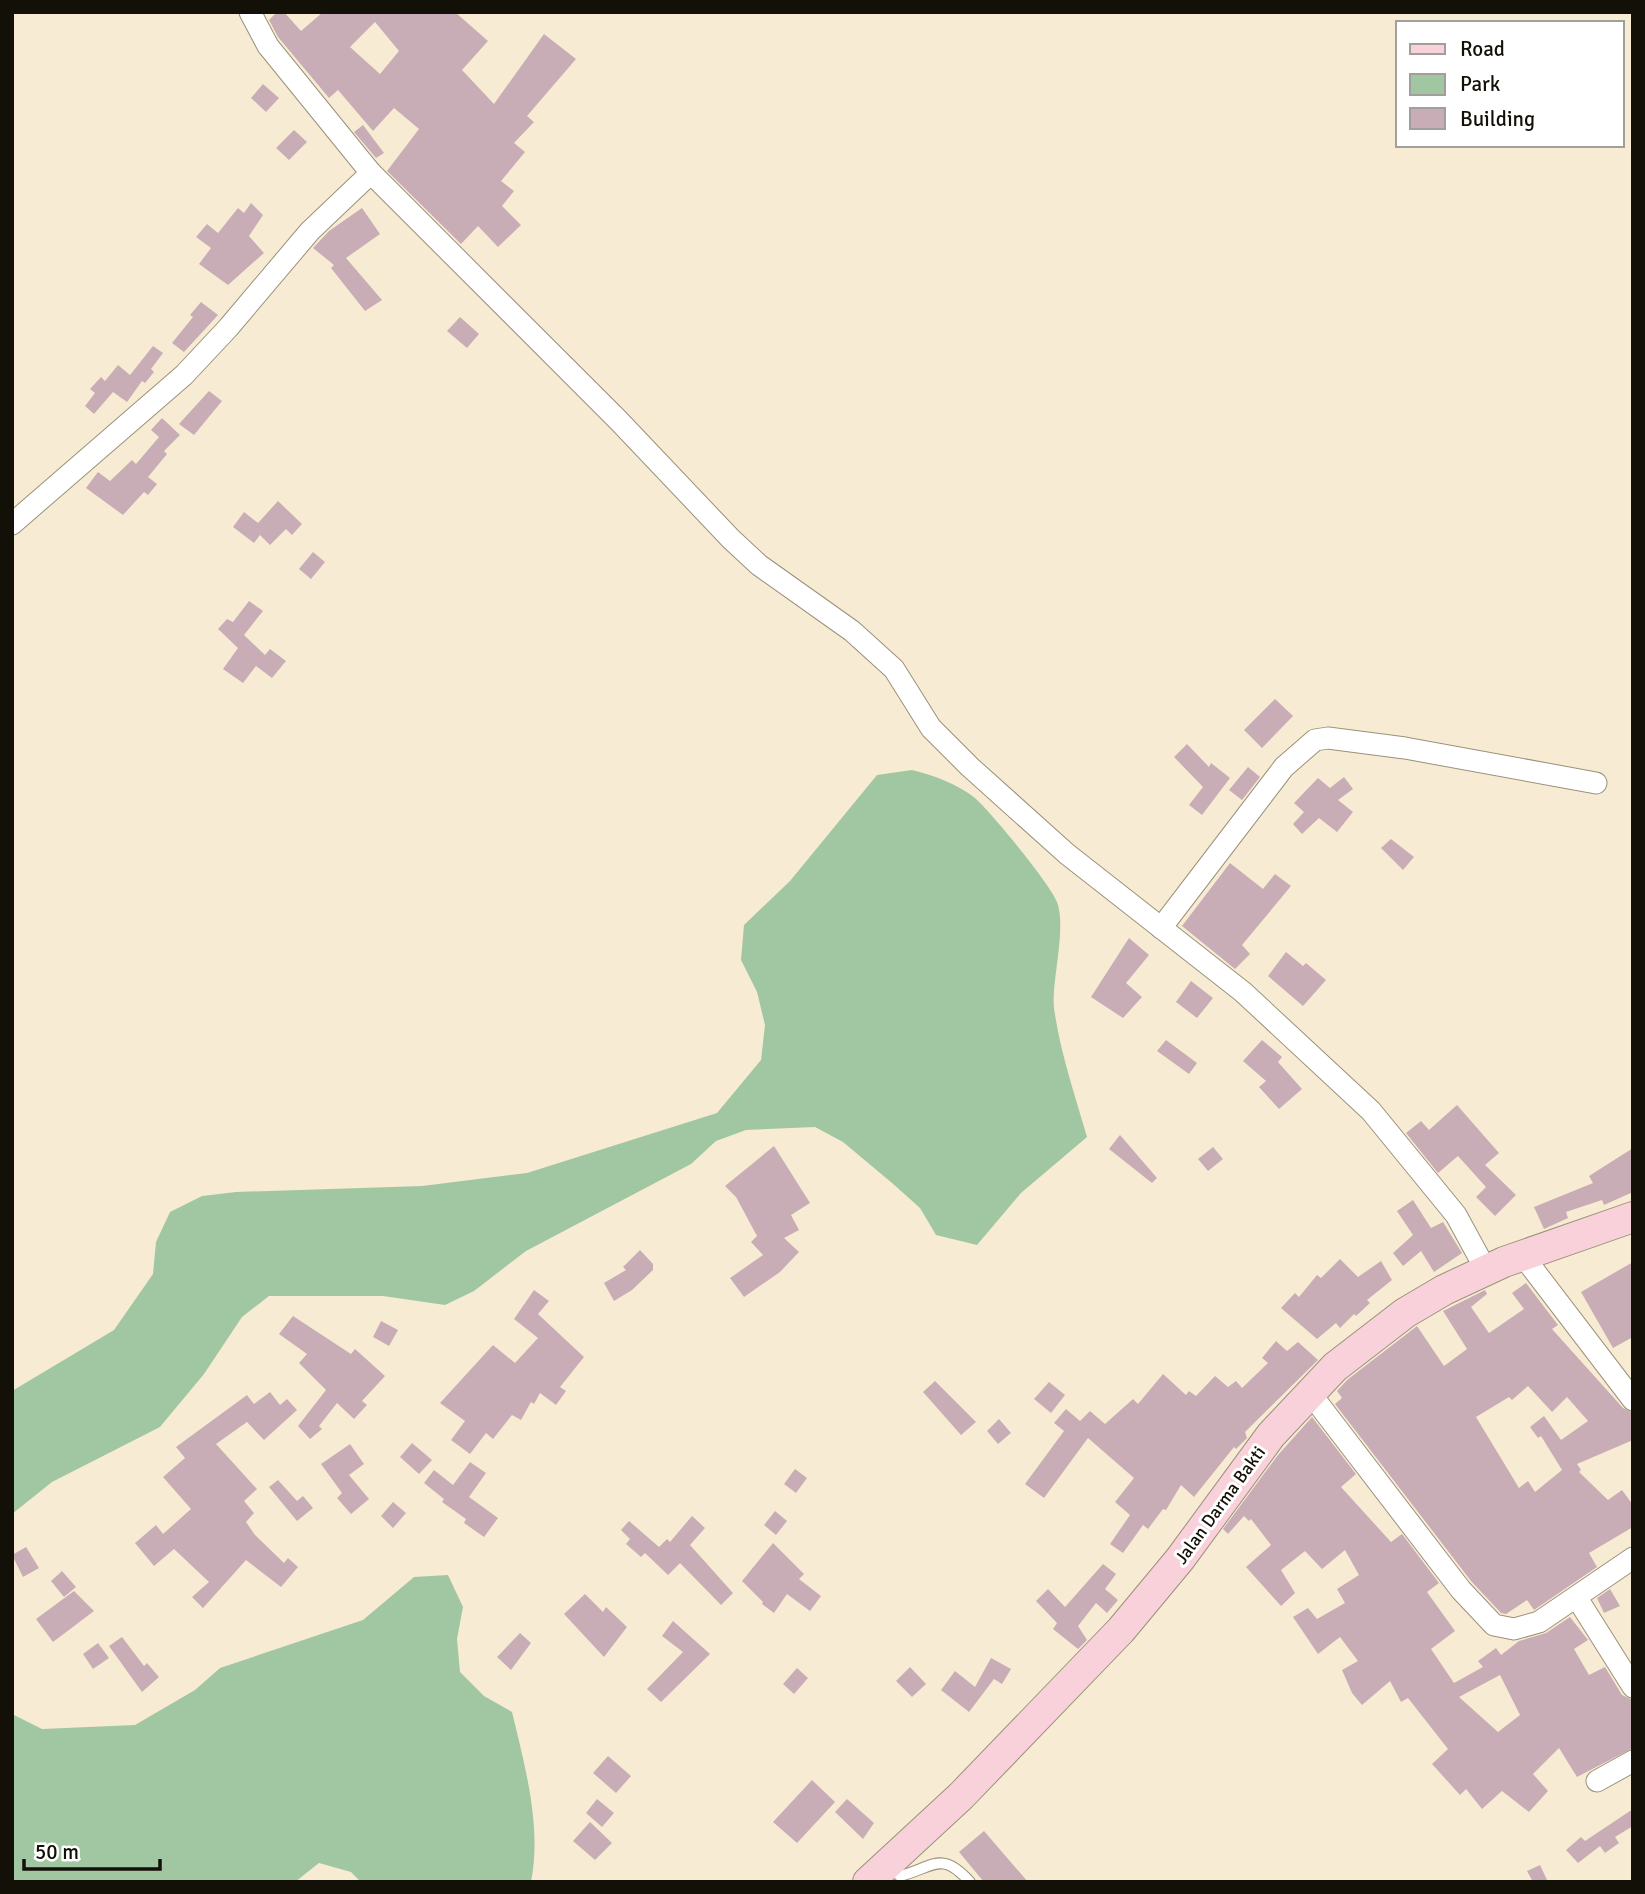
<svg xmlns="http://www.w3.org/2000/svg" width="1645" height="1894" font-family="Signika,sans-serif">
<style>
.green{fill:#a1c7a2}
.building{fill:#c9adb6;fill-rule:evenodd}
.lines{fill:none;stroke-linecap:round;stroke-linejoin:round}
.lane-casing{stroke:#9b917a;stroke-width:12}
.street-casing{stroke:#9b917a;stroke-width:23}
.secondary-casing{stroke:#9b917a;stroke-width:32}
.lane{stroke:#fff;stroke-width:10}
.street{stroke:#fff;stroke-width:21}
.secondary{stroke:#f8d1da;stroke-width:30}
.labels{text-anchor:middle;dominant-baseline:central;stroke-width:6;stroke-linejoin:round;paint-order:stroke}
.street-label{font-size:18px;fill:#131007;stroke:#fff}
</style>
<rect width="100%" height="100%" fill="#f7ecd3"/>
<g class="green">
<path d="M 912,770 C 935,776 956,783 975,798 C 991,812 1050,884 1057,902 C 1067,928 1051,982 1054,1008 C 1060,1052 1075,1095 1087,1137 L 1021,1193 L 977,1245 L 936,1235 L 920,1208 L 892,1183 L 843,1142 L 815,1127 L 746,1130 L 716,1141 L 691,1164 L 526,1251 L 474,1291 L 445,1305 L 383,1296 L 269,1296 L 242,1317 L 204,1374 L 160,1427 L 52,1482 L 12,1514 L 12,1391 L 114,1330 L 153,1274 L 156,1242 L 170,1212 L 202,1196 L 236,1192 L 422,1186 L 527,1173 L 717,1113 L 761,1060 L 765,1025 L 757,992 L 741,960 L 744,925 L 790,881 L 877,775 Z"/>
<path d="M 448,1575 L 463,1607 L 457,1639 L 460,1672 L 484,1696 L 512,1712 C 525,1766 542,1827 531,1882 L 361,1882 L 351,1872 L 319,1863 L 295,1882 L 12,1882 L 12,1714 L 42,1729 L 135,1725 L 195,1690 L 220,1668 L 363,1620 L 414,1577 Z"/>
</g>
<g class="building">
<path d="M 277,12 L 284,12 L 301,31 L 323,12 L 455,12 L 488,41 L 462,70 L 494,104 L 544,34 L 576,59 L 527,116 L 534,122 L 514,143 L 525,152 L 501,181 L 514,191 L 502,206 L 521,225 L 498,247 L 478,226 L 461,244 L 387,171 L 419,129 L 394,108 L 373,131 L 338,90 L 329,98 L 278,37 L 269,20 ZM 375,22 L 399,51 L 380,74 L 350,47 Z"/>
<polygon points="263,84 279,98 266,112 251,98"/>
<polygon points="363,125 384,153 376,158 354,132"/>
<polygon points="294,130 307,142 289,160 276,148"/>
<polygon points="251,203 263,215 249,236 264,253 228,285 199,264 211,248 196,237 207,224 218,233 238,208 244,213"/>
<polygon points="362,208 380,234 346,258 382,300 365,311 331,268 334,265 313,248 329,231"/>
<polygon points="201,302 218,315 184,352 172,343 193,317 190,315"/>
<polygon points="460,317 479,334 467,348 447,331"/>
<polygon points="153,346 163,353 151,369 154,372 145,383 142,381 127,402 113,392 94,414 85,406 95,393 90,389 101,377 105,381 118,365 130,375"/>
<polygon points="209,391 222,401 194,435 179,424"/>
<polygon points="162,418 180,435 164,451 167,454 148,477 157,484 148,495 144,492 123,515 86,488 98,472 110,481 132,460 136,464 159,437 151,430"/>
<polygon points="278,501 302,524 292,535 286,529 270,545 260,535 254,543 233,527 244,512 258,523"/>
<polygon points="313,552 325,562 311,579 299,569"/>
<polygon points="249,601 263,611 244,635 265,655 270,649 286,661 272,678 256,666 243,683 223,669 238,648 218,629 227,619 233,622"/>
<polygon points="1275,699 1293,716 1262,748 1244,730"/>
<polygon points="1187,744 1209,767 1211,763 1230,778 1202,815 1189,805 1203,787 1174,757"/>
<polygon points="1248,767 1260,777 1242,800 1229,790"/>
<polygon points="1344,777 1353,789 1338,800 1353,812 1337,832 1319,818 1302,834 1293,824 1304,812 1294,803 1318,778 1330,788"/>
<polygon points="1391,839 1414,857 1403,870 1381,848"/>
<polygon points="1230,863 1263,889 1275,874 1291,886 1242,945 1250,954 1235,969 1182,926"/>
<polygon points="1129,938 1149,955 1126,983 1142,997 1123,1018 1091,997"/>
<polygon points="1286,952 1303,966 1306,963 1326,980 1303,1006 1268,976"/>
<polygon points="1191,981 1213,998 1197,1018 1176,1002"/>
<polygon points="1166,1040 1197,1063 1189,1074 1157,1051"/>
<polygon points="1262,1040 1282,1057 1278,1062 1302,1089 1279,1109 1259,1087 1266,1081 1243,1061"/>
<polygon points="1457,1105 1499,1153 1485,1165 1516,1195 1495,1216 1476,1197 1486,1187 1458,1156 1438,1173 1406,1133 1421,1121 1429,1130"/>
<polygon points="1120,1135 1157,1178 1152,1183 1109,1149"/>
<polygon points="774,1146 810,1203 791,1215 799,1230 784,1238 799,1252 780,1272 744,1297 730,1278 763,1255 751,1242 757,1236 736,1197 725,1186"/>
<polygon points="1213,1147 1223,1159 1208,1171 1198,1159"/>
<polygon points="1633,1148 1633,1192 1604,1205 1602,1200 1566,1212 1568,1218 1544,1229 1534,1207 1593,1183 1589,1176"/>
<polygon points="1413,1200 1431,1228 1443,1222 1462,1253 1434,1272 1421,1251 1403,1266 1393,1253 1413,1235 1397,1211"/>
<polygon points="640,1250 653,1264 653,1270 632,1290 614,1301 604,1283 626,1270 623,1267"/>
<polygon points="1340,1259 1358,1277 1381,1261 1392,1280 1367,1300 1370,1303 1356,1316 1354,1314 1340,1328 1336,1323 1317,1339 1281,1308 1295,1293 1299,1297 1317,1275 1321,1278"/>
<polygon points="1633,1262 1633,1337 1613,1348 1581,1292"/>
<path d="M 1526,1283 L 1558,1325 L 1552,1329 L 1623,1408 L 1633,1413 L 1633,1440 L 1577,1464 L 1581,1470 L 1579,1472 L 1608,1500 L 1622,1490 L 1633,1505 L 1633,1527 L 1589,1553 L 1597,1567 L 1534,1610 L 1527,1600 L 1506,1614 L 1501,1613 L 1471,1581 L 1335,1404 L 1342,1398 L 1337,1391 L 1347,1380 L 1417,1326 L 1444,1366 L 1467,1349 L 1443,1311 L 1485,1290 L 1487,1294 L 1471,1307 L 1489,1333 L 1524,1309 L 1512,1293 ZM 1528,1386 L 1552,1412 L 1567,1397 L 1588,1421 L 1561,1440 L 1544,1416 L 1530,1427 L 1538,1438 L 1541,1436 L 1562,1470 L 1535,1492 L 1528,1481 L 1519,1488 L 1476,1417 L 1509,1397 L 1512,1400 Z"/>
<polygon points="534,1290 549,1301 538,1314 584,1357 560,1387 566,1391 556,1405 540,1393 534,1404 531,1402 521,1420 512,1415 493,1439 486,1433 470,1454 451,1440 465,1421 440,1403 493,1345 515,1363 538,1338 514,1319"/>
<polygon points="293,1316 351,1354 355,1349 385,1376 362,1401 367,1405 354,1419 337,1403 319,1426 322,1429 310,1439 298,1426 326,1390 299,1363 307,1354 279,1334"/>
<polygon points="381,1321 398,1330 389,1346 373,1337"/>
<polygon points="1276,1341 1287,1351 1298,1342 1318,1360 1245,1432 1247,1438 1236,1449 1234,1447 1194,1497 1181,1485 1166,1510 1163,1509 1148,1529 1143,1525 1123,1553 1110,1544 1130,1515 1115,1502 1134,1478 1088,1438 1044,1498 1025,1484 1064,1431 1054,1423 1066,1409 1080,1421 1090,1411 1105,1424 1133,1399 1138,1404 1163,1374 1186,1395 1189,1391 1196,1396 1215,1376 1228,1387 1236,1381 1242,1388 1268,1363 1262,1358"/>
<polygon points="935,1381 976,1422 961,1435 923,1392"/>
<polygon points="1049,1382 1065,1395 1051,1413 1034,1399"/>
<polygon points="270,1392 280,1405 287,1399 297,1410 264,1440 247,1422 216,1444 257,1489 244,1501 254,1513 246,1522 255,1535 284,1563 288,1558 298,1567 281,1587 246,1560 203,1608 192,1597 209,1582 174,1549 154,1566 135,1543 156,1525 163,1534 191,1509 163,1477 185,1458 176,1447 247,1395 254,1404"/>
<path d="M 1312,1417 L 1356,1474 L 1341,1487 L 1391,1542 L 1402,1534 L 1439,1583 L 1427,1592 L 1455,1631 L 1431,1649 L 1454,1683 L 1483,1667 L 1478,1661 L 1496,1648 L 1501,1655 L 1519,1641 L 1546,1633 L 1570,1617 L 1588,1640 L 1574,1649 L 1589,1675 L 1605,1667 L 1622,1695 L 1633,1700 L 1633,1748 L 1577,1777 L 1559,1748 L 1533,1774 L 1548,1791 L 1529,1812 L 1502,1791 L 1482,1809 L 1466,1789 L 1460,1795 L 1432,1764 L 1448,1749 L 1408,1698 L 1401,1702 L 1390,1681 L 1362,1705 L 1352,1693 L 1342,1670 L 1358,1661 L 1340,1637 L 1318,1654 L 1293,1617 L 1308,1608 L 1317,1619 L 1345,1603 L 1337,1589 L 1359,1575 L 1345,1550 L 1322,1569 L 1305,1551 L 1281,1570 L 1295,1593 L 1281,1606 L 1246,1567 L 1271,1545 L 1251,1519 L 1249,1521 L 1244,1516 L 1228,1534 L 1223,1529 L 1278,1455 ZM 1500,1675 L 1520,1715 L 1498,1732 L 1459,1697 Z"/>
<polygon points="999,1419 1011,1433 998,1444 987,1431"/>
<polygon points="412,1443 432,1460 419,1474 400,1457"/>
<polygon points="350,1444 364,1464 349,1475 369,1499 351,1514 337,1498 342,1493 321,1464"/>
<polygon points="470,1462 486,1473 469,1497 498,1518 484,1537 464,1523 466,1519 442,1502 444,1499 424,1483 434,1470 453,1485"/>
<polygon points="795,1469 807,1478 796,1493 784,1484"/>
<polygon points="278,1480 297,1501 303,1496 313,1508 297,1521 269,1487"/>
<polygon points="393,1502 406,1513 393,1528 381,1516"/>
<polygon points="775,1511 787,1521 776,1535 764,1525"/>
<polygon points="692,1516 705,1528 690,1545 733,1593 721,1605 680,1563 668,1575 645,1553 641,1557 626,1544 630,1539 621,1530 629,1521 659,1547 667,1539 670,1542"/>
<polygon points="773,1543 804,1574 799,1579 821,1596 810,1611 787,1594 774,1613 762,1604 763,1602 742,1581"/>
<polygon points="26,1547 39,1568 23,1577 12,1555"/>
<polygon points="1103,1564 1116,1574 1105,1589 1118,1600 1107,1613 1096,1603 1078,1626 1087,1640 1078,1649 1053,1629 1057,1623 1036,1601 1048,1589 1065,1607"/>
<polygon points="62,1571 76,1587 64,1597 51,1581"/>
<polygon points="1610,1589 1620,1606 1604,1613 1597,1598"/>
<polygon points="74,1591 94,1611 53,1642 36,1619"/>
<polygon points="585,1594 603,1612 606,1607 627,1627 604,1657 564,1614"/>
<polygon points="673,1621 710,1654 661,1702 647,1689 683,1652 662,1636"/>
<polygon points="520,1633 531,1643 511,1670 497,1657"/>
<polygon points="122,1637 144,1666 147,1663 159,1677 142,1692 109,1646"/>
<polygon points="98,1643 109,1658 93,1669 83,1654"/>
<polygon points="991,1658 1011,1669 1002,1684 994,1679 969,1712 941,1690 955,1671 975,1687"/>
<polygon points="910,1667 926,1684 912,1697 896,1681"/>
<polygon points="797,1668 808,1678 794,1694 783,1684"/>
<polygon points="608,1756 631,1776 616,1793 593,1773"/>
<polygon points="812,1780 835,1802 797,1843 773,1822"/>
<polygon points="597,1799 614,1813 602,1827 586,1813"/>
<polygon points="847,1799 874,1823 863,1839 835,1812"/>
<polygon points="1633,1809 1633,1826 1615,1837 1619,1843 1605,1853 1600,1846 1578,1863 1566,1850 1581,1837 1585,1841"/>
<polygon points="590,1822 612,1843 595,1860 573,1841"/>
<polygon points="984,1831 1028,1882 984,1882 959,1852"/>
<polygon points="1540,1865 1548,1882 1533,1882 1527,1871"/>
</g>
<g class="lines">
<defs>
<path id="lane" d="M 889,1866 L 900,1876 C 934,1867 941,1850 970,1882"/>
<g id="street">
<polyline points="250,12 268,46 371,173 619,421 731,539 759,565 852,631 894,669 931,728 970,767 1067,854 1243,992 1371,1111 1456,1215 1486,1270"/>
<polyline points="12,524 184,375 228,328 310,231 371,173"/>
<polyline points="1161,928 1284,767 1315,740 1328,738 1405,748 1596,783"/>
<polyline points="1523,1256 1633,1400"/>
<polyline points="1310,1393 1461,1590 1494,1625 1514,1629 1539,1622 1633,1558"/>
<polyline points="1577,1598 1633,1687"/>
<polyline points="1597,1781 1633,1761"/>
</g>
<polyline id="secondary" points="868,1882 961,1796 1121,1630 1180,1559 1271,1435 1335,1367 1405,1313 1444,1290 1504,1262 1633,1217"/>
</defs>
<use href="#lane" class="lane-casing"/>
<use href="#street" class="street-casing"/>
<use href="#secondary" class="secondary-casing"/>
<use href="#lane" class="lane"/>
<use href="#street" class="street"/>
<use href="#secondary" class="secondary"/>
</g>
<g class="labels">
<g class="street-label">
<text transform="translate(1220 1505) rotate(-54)">Jalan Darma Bakti</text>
</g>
</g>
<rect width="1645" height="1894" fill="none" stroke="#131007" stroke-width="28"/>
<rect x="1396" y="21" width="228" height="126" fill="#ffffff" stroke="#a19f9c" stroke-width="2"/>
<rect x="1410" y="44" width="35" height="10" fill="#f8d1da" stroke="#a19f9c" stroke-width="2"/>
<text x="1460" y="56" font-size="21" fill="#131007">Road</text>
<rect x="1410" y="74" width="35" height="21" fill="#a1c7a2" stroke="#a19f9c" stroke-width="2"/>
<text x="1460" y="91" font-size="21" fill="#131007">Park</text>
<rect x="1410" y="108" width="35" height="21" fill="#c9adb6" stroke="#a19f9c" stroke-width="2"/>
<text x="1460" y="126" font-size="21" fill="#131007">Building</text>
<path d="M24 1859v10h136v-10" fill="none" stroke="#131007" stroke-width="3.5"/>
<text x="35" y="1859" font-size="21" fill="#131007" stroke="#ffffff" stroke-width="5" paint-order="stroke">50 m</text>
</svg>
